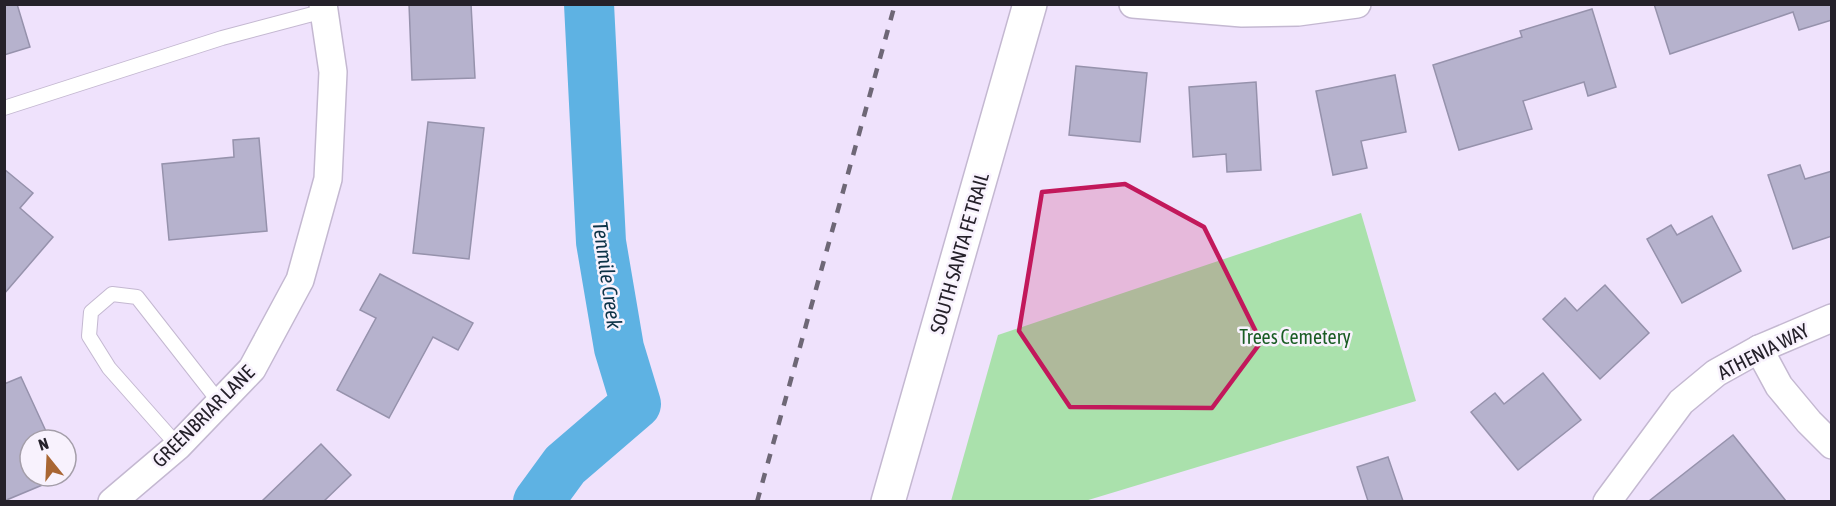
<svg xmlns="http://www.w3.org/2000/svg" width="1836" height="506" font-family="'Asap Condensed',sans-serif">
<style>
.green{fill:#aae1ac}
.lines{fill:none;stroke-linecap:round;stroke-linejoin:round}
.river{stroke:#5eb2e3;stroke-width:50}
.building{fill:#b6b2cd;stroke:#9692ac;stroke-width:1.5}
.service-casing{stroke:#c4b8d1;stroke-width:16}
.minor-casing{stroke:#c4b8d1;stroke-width:30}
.tertiary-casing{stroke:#c4b8d1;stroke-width:36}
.service{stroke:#fff;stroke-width:14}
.minor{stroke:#fff;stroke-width:27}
.tertiary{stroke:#fff;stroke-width:33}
.rail{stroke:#6e6776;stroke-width:4.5;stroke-dasharray:10 10;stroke-linecap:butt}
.marked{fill:#c2185b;fill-opacity:0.2;stroke:#c2185b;stroke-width:4.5;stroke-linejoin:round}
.labels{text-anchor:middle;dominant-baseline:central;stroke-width:5;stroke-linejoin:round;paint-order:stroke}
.street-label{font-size:20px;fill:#25212a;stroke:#f8f2fd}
.park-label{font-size:20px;fill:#195c24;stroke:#f8f2fd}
.water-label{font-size:21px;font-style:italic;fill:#0c3247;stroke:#f8f2fd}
</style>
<rect width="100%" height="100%" fill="#efe2fc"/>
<polygon class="green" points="1361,213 1416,401 1085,501 951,501 998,335"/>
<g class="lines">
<polyline class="river" points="538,502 565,465 636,404 619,348 601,242 589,4"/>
</g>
<g class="building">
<polygon points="4,4 17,4 30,47 4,55"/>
<polygon points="409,4 471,4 475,78 412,80"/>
<polygon points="1654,4 1832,4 1832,20 1799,30 1793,12 1670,54"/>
<polygon points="1592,9 1616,87 1588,96 1584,82 1523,101 1532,129 1459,150 1433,65 1522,37 1520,31"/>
<polygon points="1076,66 1147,73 1140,142 1069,135"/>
<polygon points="1395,75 1406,132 1361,141 1367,168 1333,175 1316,91"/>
<polygon points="1256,82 1261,170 1227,172 1226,154 1193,157 1189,87"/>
<polygon points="428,122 484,128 469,259 413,253"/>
<polygon points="259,138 267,231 169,240 162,164 234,157 233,140"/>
<polygon points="1800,165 1805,179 1832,171 1832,236 1793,249 1768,175"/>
<polygon points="4,169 33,193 20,208 53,237 4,294"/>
<polygon points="1712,216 1741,271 1682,303 1647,239 1671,225 1677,235"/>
<polygon points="380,274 473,323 458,350 433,337 389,418 337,390 376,318 360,310"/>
<polygon points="1605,285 1649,333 1600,379 1543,319 1565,298 1577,311"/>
<polygon points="1543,373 1581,420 1518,470 1471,412 1495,393 1504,404"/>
<polygon points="21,377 50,440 30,440 30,476 64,476 4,501 4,384"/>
<polygon points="1733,435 1786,501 1649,501"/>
<polygon points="321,444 351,475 324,501 262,501"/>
<polygon points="1388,457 1403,501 1368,501 1357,467"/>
</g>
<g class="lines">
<defs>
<g id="service">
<polyline points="4,108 222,38 324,11"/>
<polyline points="178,446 109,368 89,336 91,312 112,294 137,297 220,403"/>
</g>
<g id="minor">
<polyline points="1133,4 1242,13 1298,12 1357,4"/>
<polyline points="1759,349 1779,386 1809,422 1832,445"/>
<polyline points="112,502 178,446 252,369 300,280 328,179 333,72 323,4"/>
<polyline points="1607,502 1681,402 1716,373 1759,349 1832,318"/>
</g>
<polyline id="tertiary" points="888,502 1030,4"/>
</defs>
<use href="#service" class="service-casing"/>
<use href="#minor" class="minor-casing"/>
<use href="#tertiary" class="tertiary-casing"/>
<use href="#service" class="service"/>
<use href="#minor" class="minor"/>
<use href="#tertiary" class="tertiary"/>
<polyline class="rail" points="757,502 895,4"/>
</g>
<path class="marked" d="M 1125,184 L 1204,227 L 1261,342 L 1212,408 L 1070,407 L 1019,331 L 1042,192 Z"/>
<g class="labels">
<g class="street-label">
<text transform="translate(959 253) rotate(-74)">SOUTH SANTA FE TRAIL</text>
<text transform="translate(1763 351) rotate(-27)">ATHENIA WAY</text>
<text transform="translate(203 416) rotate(-45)">GREENBRIAR LANE</text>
</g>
<g class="park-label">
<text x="1295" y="336">Trees Cemetery</text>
</g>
<g class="water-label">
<text transform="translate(608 275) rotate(82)">Tenmile Creek</text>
</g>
</g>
<rect width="1836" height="506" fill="none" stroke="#25212a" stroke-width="12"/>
<g transform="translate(48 458) rotate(342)"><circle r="28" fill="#f8f2fd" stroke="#a49ea9" stroke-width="1.5"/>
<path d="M0-4.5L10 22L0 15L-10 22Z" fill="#a96633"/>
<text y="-9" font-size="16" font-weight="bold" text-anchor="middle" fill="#25212a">N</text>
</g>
</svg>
